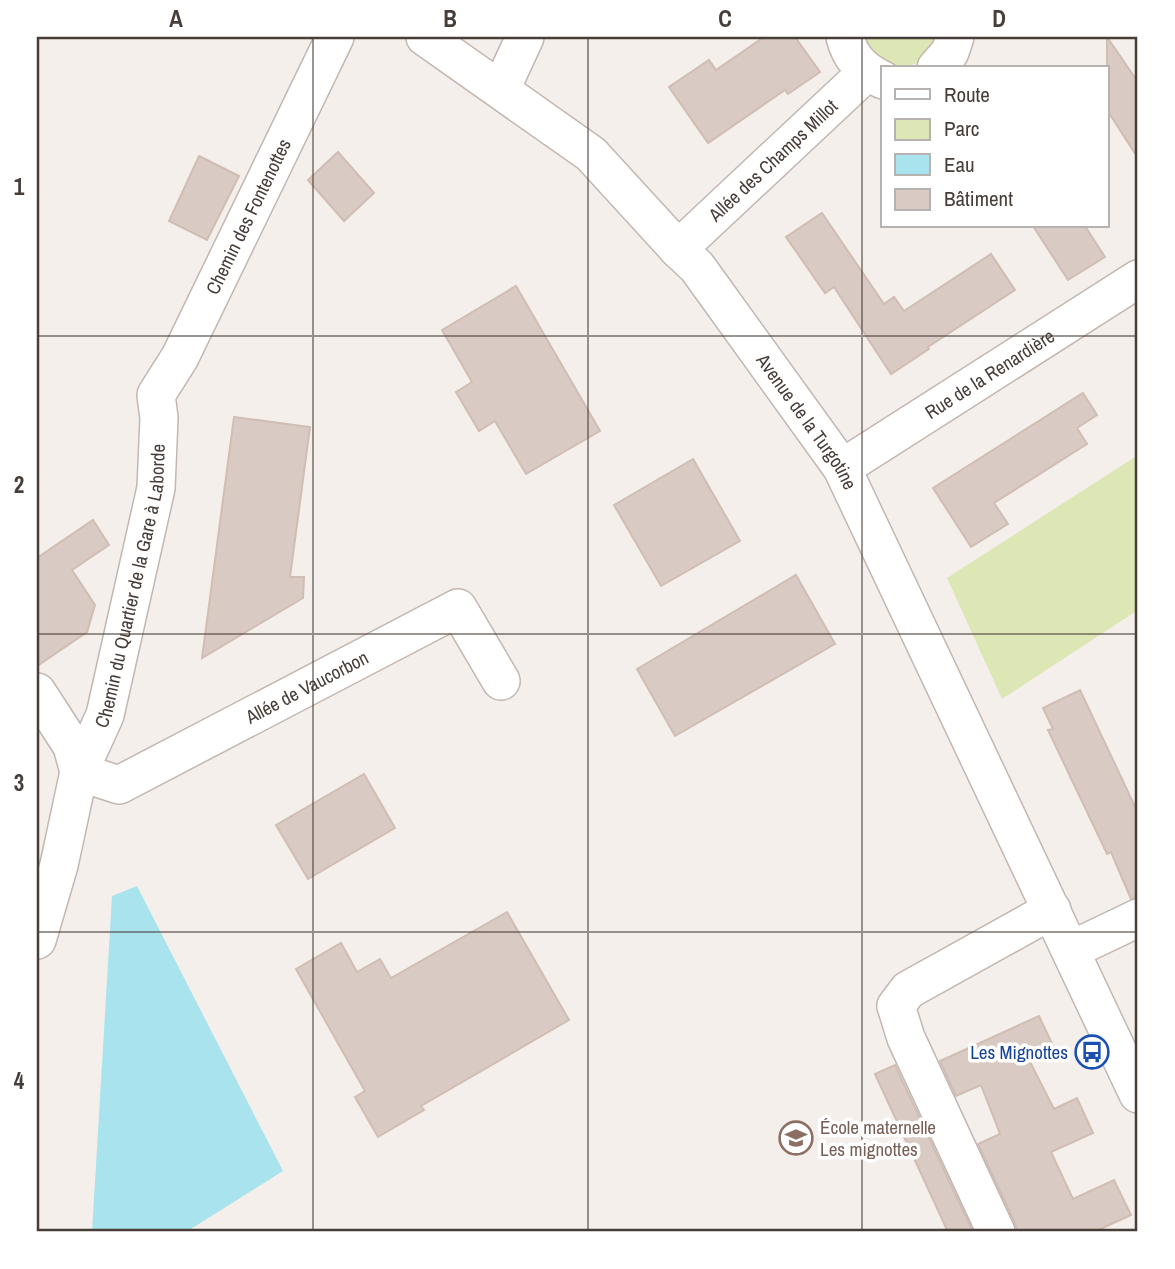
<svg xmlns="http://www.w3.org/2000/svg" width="1175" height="1269" font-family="'Archivo Narrow',sans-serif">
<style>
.green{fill:#dde7b5}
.water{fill:#a9e4ee}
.building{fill:#d9cac3;stroke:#d0bdb3;stroke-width:2}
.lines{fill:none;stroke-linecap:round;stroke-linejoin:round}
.minor-casing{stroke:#c3b7b0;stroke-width:40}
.minor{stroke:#fff;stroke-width:37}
.grid{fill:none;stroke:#483e38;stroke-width:2;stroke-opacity:0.55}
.labels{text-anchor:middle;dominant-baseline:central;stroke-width:7;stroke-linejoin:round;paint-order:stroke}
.street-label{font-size:19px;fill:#483e38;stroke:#fff}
.transit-label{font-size:19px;fill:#164399;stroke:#fff;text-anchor:end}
.education-label{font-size:19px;fill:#785e54;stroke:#fff;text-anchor:start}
.neatline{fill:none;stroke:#483e38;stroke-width:2.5}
.grid-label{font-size:23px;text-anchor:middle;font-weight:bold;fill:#483e38}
</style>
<rect width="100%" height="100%" fill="#f4efea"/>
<g class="green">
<path d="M 859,37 L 940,37 C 935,44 930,54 923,59 C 910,70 883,69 872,56 C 867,50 863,43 859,37 Z"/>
<polygon points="1138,455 1138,610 1002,699 947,578"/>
</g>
<polygon class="water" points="137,886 283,1171 186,1232 92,1232 112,896"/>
<g class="building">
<polygon points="764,37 795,37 820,72 788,94 785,90 708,143 669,87 709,60 716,70"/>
<polygon points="1107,37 1138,82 1138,158 1107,110"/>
<polygon points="338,152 374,193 344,221 308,180"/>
<polygon points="199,156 239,176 207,240 169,221"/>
<polygon points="822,213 884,304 894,297 904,311 991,254 1015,290 928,347 929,349 891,374 834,287 825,293 786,237"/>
<polygon points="1033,226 1085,226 1105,257 1068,280"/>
<polygon points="516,286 600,431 526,474 495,421 479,431 456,392 472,382 442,330"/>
<polygon points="1083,393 1097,415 1077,428 1087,444 994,503 1008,524 971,547 933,488"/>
<polygon points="234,417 310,427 290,577 304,577 303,598 202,658"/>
<polygon points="693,459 740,541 661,586 614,505"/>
<polygon points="93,520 109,545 72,570 95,605 87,632 37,666 37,558"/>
<polygon points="796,575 835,644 675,736 637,669"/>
<polygon points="1080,690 1138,813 1138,897 1131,899 1111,852 1107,854 1048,730 1053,729 1043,708"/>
<polygon points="364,774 395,828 308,879 276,825"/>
<polygon points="507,912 569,1020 421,1106 424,1110 378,1137 355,1097 365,1091 296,969 341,943 357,972 380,959 391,978"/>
<polygon points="1039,1016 1055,1050 1030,1062 1054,1109 1077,1098 1093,1133 1051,1152 1073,1199 1114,1180 1131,1215 1094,1232 1017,1232 1015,1223 978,1144 1000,1134 981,1085 956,1096 940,1061"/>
<polygon points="895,1065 973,1232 948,1232 875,1074"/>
</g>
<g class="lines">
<defs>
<g id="minor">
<path id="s1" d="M 425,37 L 591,154 L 678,249 L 697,267 L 842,468 L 1138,1094"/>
<path d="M 845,37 C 850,58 863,71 883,80"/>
<polyline points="936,68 950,52 955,37"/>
<polyline points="501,89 525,37"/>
<path id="s2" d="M 678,249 L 867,72"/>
<path id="s3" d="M 842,468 L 1138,279"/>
<polyline points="37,692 72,746 79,772"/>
<path id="s4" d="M 79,772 L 119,785 L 458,608 L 501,681"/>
<path id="s5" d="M 37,940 L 59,865 L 79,772 L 105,715 L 156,488 L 159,418 L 156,395 L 180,357 L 335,37"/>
<polyline points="1071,950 1138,918"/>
<polyline points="996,1232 906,1038 896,1006 908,990 1052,910"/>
</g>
</defs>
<use href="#minor" class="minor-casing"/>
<use href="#minor" class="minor"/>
</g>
<path class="grid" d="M 313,37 L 313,1232M 588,37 L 588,1232M 862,37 L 862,1232M 37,336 L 1138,336M 37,634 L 1138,634M 37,932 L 1138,932"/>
<defs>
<symbol id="bus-ring" viewBox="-11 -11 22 22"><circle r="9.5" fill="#fff" stroke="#1a4fb4" stroke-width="1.5"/><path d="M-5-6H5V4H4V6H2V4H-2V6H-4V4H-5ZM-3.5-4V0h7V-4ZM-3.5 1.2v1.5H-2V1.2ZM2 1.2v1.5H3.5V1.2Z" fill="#1a4fb4"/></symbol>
<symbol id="school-ring" viewBox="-11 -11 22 22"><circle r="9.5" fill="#fff" stroke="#8d6e63" stroke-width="1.5"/><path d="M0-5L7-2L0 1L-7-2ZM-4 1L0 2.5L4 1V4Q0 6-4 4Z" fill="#8d6e63"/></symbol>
</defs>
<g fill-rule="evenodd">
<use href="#bus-ring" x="1073" y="1033" width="38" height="38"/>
<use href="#school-ring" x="777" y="1119" width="38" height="38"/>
</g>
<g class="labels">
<g class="street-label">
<text stroke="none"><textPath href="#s2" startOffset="130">Allée des Champs Millot</textPath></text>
<text stroke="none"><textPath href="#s5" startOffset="763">Chemin des Fontenottes</textPath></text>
<text stroke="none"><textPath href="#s3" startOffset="175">Rue de la Renardière</textPath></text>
<text stroke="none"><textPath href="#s1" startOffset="548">Avenue de la Turgotine</textPath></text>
<text stroke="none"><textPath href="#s5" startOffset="368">Chemin du Quartier de la Gare à Laborde</textPath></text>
<text stroke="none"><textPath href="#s4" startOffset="254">Allée de Vaucorbon</textPath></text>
</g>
<g class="transit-label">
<text x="1068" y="1052">Les Mignottes</text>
</g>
<g class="education-label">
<text x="820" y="1127">École maternelle<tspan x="820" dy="22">Les mignottes</tspan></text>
</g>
</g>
<rect width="1175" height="1269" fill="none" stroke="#ffffff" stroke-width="77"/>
<rect x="881" y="66" width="228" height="161" fill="#ffffff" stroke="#b6b2af" stroke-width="2"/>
<rect x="895" y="89" width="35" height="10" fill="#ffffff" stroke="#b6b2af" stroke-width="2"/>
<text x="944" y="102" font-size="21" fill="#483e38">Route</text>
<rect x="895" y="119" width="35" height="21" fill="#dde7b5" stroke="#b6b2af" stroke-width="2"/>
<text x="944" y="136" font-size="21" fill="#483e38">Parc</text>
<rect x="895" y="154" width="35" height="21" fill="#a9e4ee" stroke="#b6b2af" stroke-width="2"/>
<text x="944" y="172" font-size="21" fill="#483e38">Eau</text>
<rect x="895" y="189" width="35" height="21" fill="#d9cac3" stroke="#b6b2af" stroke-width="2"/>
<text x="944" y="206" font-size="21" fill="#483e38">Bâtiment</text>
<rect x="38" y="38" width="1098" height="1192" class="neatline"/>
<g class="grid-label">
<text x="176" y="27">A</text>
<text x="450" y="27">B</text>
<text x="725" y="27">C</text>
<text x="999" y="27">D</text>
<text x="19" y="195">1</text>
<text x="19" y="493">2</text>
<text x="19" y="791">3</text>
<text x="19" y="1089">4</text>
</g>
</svg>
